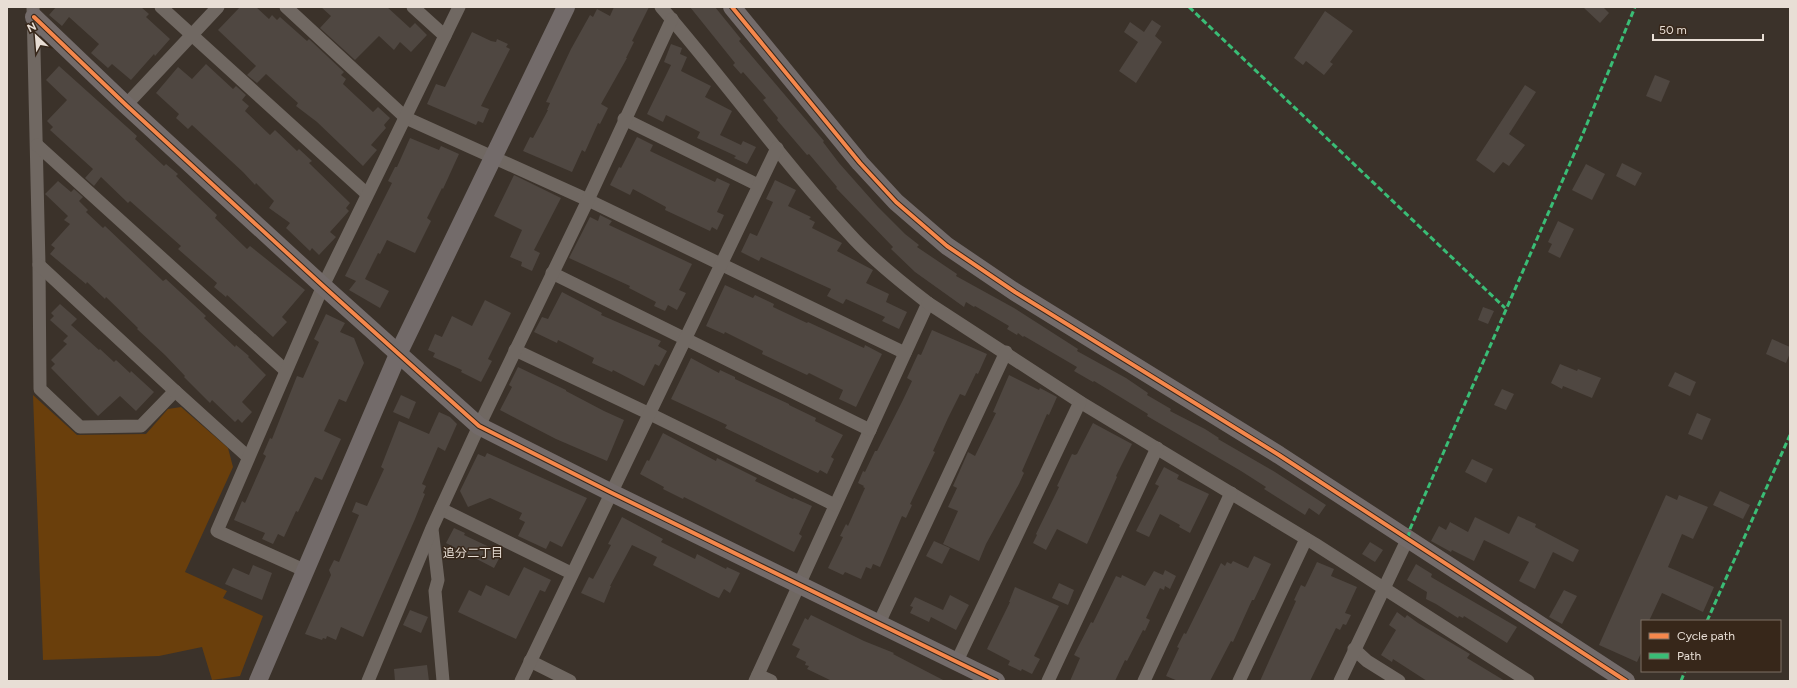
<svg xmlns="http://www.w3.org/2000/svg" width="1797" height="688" font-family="Figtree,'Noto Sans JP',sans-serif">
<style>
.green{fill:#6a3f0c}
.building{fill:#4f4741}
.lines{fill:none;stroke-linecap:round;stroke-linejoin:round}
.street{stroke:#706862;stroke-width:13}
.secondary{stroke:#736b6a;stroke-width:18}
.quiet{stroke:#3abd76;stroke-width:3;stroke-dasharray:6 3;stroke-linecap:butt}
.cycleway-casing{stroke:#37271a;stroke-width:6}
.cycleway{stroke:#f5874c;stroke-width:4}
.labels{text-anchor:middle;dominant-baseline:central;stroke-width:3;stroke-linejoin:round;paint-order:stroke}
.neighbourhood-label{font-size:12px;fill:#e8ded5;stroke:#37271a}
</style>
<rect width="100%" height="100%" fill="#3b322a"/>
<polygon class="green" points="33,395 77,435 146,434 168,409 181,407 228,448 233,467 185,572 227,591 223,598 263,616 240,676 212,680 202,647 159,656 43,660"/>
<g class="building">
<polygon points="56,7 141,7 149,14 146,17 170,39 155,56 154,54 131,80 112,64 108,68 91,53 99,44 69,17 62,26 49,15"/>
<polygon points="240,7 256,7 269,19 272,15 277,20 280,17 307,41 309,39 344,72 341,75 346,79 343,84 373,112 378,107 390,118 384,125 386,128 371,145 377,150 363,166 317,122 296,106 298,103 266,74 257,83 247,75 256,66 218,30"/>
<polygon points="321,7 387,7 410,28 415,23 427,35 411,52 400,42 394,50 379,36 355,60 320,28 331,16"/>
<polygon points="614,7 649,7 632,41 634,42 626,58 627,58 601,104 608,108 600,124 598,123 585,152 582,150 572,172 523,151 530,137 533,138 548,110 547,110 550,103 546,102 571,49 590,15 593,17 597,9 610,16"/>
<polygon points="690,7 715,7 741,39 739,41 824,141 823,142 839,163 878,207 905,234 919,245 917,247 957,274 956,276 1014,308 1078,349 1077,351 1126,378 1148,393 1147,395 1171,409 1170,411 1205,429 1219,438 1218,439 1275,472 1326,505 1319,515 1309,508 1305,515 1264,489 1266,487 1241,471 1147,416 1148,414 1094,381 1093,382 1074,371 1077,367 1024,336 1023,337 1018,333 1017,335 1007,329 1009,326 975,306 974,307 966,302 964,307 915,272 891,249 893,247 836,188 837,187 809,154 807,155 777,120 778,118 763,100 766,98 743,72 741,74 733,65 735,63"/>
<polygon points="1583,7 1603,7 1609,13 1600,23"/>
<polygon points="1325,11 1353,31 1330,62 1333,64 1324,75 1306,61 1303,65 1294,58"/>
<polygon points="1152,20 1161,26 1155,36 1162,42 1136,83 1119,71 1138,42 1124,32 1130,22 1144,32"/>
<polygon points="472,32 491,41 496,42 497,39 508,44 506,47 510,49 481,106 489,109 483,123 478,121 476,125 427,104 436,84 445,87"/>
<polygon points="671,44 682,48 680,54 687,57 681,71 711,86 705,97 732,111 720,135 741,145 743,141 756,147 747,164 734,158 736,156 697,138 700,132 666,115 663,122 647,114 671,65 664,62"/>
<polygon points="206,64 233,89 236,86 246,95 242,100 249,106 245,111 270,135 275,130 297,151 299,149 312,161 309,163 350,203 346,208 349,211 330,232 336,237 319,255 312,248 310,251 286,228 290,223 269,208 274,201 256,183 255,185 243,172 192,125 188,129 176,118 179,114 156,93 178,67 192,79"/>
<polygon points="59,66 137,136 135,139 164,166 166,164 178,174 176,176 217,215 215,218 247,249 250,246 305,290 282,317 287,322 273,337 227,295 226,297 214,287 217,283 178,249 181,246 130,201 128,203 101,177 94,186 85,178 93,169 50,130 53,127 47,121 67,100 46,80"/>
<polygon points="1655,75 1670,81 1661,102 1646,96"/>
<polygon points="1525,85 1536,92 1509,134 1525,145 1509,166 1503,162 1494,173 1476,160"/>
<polygon points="637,137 653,145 650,151 715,182 717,178 730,184 717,212 724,215 717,230 712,227 710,231 665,210 666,207 633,189 630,195 610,185 619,167 621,168"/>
<polygon points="410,138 439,150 441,146 459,154 443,189 442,188 427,218 431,221 415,253 387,240 380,254 378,253 365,279 389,291 380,308 349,290 356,281 345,276 392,183 388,181 395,167 397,167"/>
<polygon points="1622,163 1642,173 1635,186 1616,176"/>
<polygon points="1586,164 1605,174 1592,200 1572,190"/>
<polygon points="514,175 561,198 534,250 540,253 532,271 521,266 522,262 510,257 522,230 494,216"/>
<polygon points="775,180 796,190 788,206 811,217 809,219 815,222 812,228 842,243 837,251 873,270 866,283 889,294 886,302 907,312 899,329 882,321 885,317 846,299 843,304 827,296 831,289 761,257 759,261 741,252 750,233 757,236 773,202 766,199"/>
<polygon points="58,181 71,192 74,189 83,197 79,201 88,210 86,212 103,228 105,226 163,281 166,279 206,316 204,318 235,347 236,345 249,356 248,357 266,375 242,402 252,412 242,423 238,419 235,422 212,400 210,403 184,377 185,376 165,355 137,329 138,328 106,297 105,299 87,282 86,284 50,254 55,248 51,245 70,224 64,220 68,216 45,194"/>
<polygon points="600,215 612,221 609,225 692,264 679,290 686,293 677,310 668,305 665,311 654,306 656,302 629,288 630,286 569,258 590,217 598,221"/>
<polygon points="1558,221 1574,229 1560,258 1548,252 1552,244 1548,242"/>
<polygon points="725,285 753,298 755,295 774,304 773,307 807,323 808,322 864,348 865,345 882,354 856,407 839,399 843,390 809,373 807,375 762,354 763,351 725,332 724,334 706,326"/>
<polygon points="562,292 602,313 601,315 661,341 658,346 667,351 659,366 655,364 644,386 613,370 612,372 592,363 594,358 558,340 557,343 534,332 542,317 548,319"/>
<polygon points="485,300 511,313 488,359 492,361 481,382 461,372 462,370 433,357 435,353 428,350 435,334 442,337 452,316 472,326"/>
<polygon points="60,304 77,319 71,325 99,350 100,349 114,362 116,360 130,373 131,371 154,392 136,411 120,396 98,416 51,368 55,364 51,360 67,344 63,341 68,336 50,320 54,316 51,313"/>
<polygon points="1483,307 1494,311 1488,324 1478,320"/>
<polygon points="326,314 345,323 340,332 354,338 364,363 346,402 339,399 324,431 341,439 322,480 315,477 298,512 296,511 284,537 278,534 273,544 262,539 265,533 234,520 242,501 245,503 266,456 263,454 270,438 272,439 297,376 303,378 319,342 314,339"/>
<polygon points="932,330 987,354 978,374 976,373 965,396 960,394 948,418 933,451 935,452 910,504 912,505 906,518 902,516 880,567 873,564 871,569 866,567 861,579 845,572 843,575 828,568 843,537 840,536 846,524 848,526 865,488 863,487 864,486 858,483 863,471 865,472 875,451 877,451 902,402 912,381 907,378 918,354 921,355"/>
<polygon points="1772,339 1790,347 1790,353 1786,363 1766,354"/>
<polygon points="691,358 719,373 720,370 735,377 735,379 789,404 789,405 816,418 815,421 843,435 831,457 834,459 827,474 820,470 818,473 725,428 727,425 671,399"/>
<polygon points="1560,364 1577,371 1578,369 1601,378 1592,398 1563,386 1562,389 1551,383"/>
<polygon points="518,367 566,390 566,391 604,411 624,420 607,461 556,439 500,410 512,387 509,385"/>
<polygon points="1675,372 1696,382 1690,396 1668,386"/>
<polygon points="1009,375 1039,390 1040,388 1057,397 1049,415 1047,414 1022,471 1024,473 1019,484 986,544 979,561 943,544 958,511 948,507 957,488 953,486 968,452 975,456 996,413 993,412"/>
<polygon points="1502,389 1514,394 1506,410 1494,405"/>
<polygon points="401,395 416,402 409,419 393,412"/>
<polygon points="439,412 450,417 457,424 445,451 438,447 422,484 426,486 423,493 425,494 415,519 363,637 341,627 336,640 327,636 326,639 323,638 322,640 305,634 331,575 329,570 334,560 339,562 359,515 352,512 356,502 367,506 384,469 381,467 399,421 429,434"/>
<polygon points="1697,413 1711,419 1702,440 1688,434"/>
<polygon points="1093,423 1132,444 1116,476 1117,477 1087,544 1057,529 1046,550 1033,543 1037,535 1036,534 1059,487 1057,486 1072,454 1075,455 1077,454"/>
<polygon points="663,433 716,461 717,458 757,478 755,481 793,499 794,498 812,506 799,534 802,536 794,552 684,497 683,499 663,489 664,487 640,474 647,460 649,461"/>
<polygon points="487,453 587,498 562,547 550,541 546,549 518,536 525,522 519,519 522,513 490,498 468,507 460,491 478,454 485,457"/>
<polygon points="1472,459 1493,469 1486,483 1465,472"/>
<polygon points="1164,467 1179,475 1177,479 1209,494 1190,533 1179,527 1180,525 1160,514 1149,537 1136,531 1159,486 1155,484"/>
<polygon points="1720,491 1750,505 1743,519 1713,505"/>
<polygon points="1666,495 1677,500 1679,495 1708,507 1693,539 1682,534 1668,567 1714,587 1703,612 1662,593 1649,621 1642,621 1642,651 1637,662 1599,645"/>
<polygon points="1518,516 1536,524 1535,527 1579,550 1573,562 1553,552 1535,589 1519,581 1529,562 1484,540 1474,561 1452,550 1451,552 1431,541 1439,526 1446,530 1450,522 1468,532 1475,517 1509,534"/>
<polygon points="622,517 663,539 661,542 695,559 697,554 726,569 727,567 740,573 730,593 724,589 719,598 712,595 653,565 657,557 632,545 610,586 611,586 604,603 581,593 589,577 593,579 611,545 608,544"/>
<polygon points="454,528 465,533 464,535 502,553 494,568 446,543"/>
<polygon points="934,541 950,548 942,564 926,556"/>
<polygon points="1370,542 1383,550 1375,562 1362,554"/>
<polygon points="1254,556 1271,564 1254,600 1252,600 1233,642 1231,641 1210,681 1178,681 1166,676 1179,648 1177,647 1184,633 1186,634 1221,563 1225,566 1227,562 1231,564 1233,561 1248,568"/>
<polygon points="1317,562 1334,569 1331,576 1357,587 1345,613 1351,615 1346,625 1343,624 1340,630 1336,628 1310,681 1260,681 1296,601 1294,600 1301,585 1305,587"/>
<polygon points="1416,564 1432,574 1431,577 1517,627 1507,643 1464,616 1463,618 1459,616 1458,618 1436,604 1426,599 1427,592 1407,580"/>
<polygon points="253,565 272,573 262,600 225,584 233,568 249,575"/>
<polygon points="524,567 551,580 545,592 540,590 516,639 458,612 469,590 481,596 486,585 509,596"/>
<polygon points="1165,570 1176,576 1170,589 1165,586 1164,590 1160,588 1146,618 1150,620 1145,631 1143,630 1127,661 1125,660 1115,681 1070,681 1080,658 1074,655 1091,622 1093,623 1116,576 1121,578 1122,575 1145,586 1154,571 1163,575"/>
<polygon points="1059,583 1074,590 1068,605 1052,598"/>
<polygon points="1015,587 1059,606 1034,656 1040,659 1032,674 1022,669 1021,671 1008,665 1010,661 987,649 1010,602 1009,602"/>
<polygon points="1564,590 1577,596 1562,624 1549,617"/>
<polygon points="950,595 969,605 956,630 931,617 929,622 910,613 913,607 910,606 915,597 943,610"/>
<polygon points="410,610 428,617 421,633 403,625"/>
<polygon points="1397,612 1405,618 1407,615 1418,623 1470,654 1467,658 1505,681 1427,681 1393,659 1392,662 1381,655 1396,630 1389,625"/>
<polygon points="811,615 864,641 894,653 893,654 945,681 832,681 807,669 809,666 805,665 806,662 796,657 800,649 792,645 805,618 808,620"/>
<polygon points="427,665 429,681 395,681 394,669"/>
</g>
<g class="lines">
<g class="street">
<polyline points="33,7 39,265 40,389 80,427 141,426 175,391"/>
<polyline points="161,7 367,194"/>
<polyline points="286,7 406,118 588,200 905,353"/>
<polyline points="413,7 445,36"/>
<path d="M 661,7 C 727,83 786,166 855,240 C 877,263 902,283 928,303 L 755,681"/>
<polyline points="126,105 218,7"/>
<polyline points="624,119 758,185"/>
<polyline points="37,145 285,370"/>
<polyline points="39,265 175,391 248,457"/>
<polyline points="552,273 870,430"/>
<polyline points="928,303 1080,402 1315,544 1528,681"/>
<polyline points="515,350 650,414 835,505"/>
<polyline points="441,509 571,573"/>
<polyline points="432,529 438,580 435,591 443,681"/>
<polyline points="306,571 217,531 323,286 459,7"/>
<polyline points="879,623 1006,352"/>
<polyline points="1354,649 1367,661 1399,681"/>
<polyline points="530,661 570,681"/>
<polyline points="957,661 1080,402"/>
<polyline points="758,675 771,681"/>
<polyline points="368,681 432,528 479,426 588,200 672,19"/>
<polyline points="521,681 777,148"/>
<polyline points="1048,681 1157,448"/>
<polyline points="1144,681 1231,493"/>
<polyline points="1239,681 1306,539"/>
<polyline points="1340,681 1408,538"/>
</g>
<g class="secondary">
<polyline points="732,7 860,163 896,202 947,246 1015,292 1279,455 1626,681"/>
<polyline points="34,17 126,105 323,286 479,426 612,493 996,681"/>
<polyline points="258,681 399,352 566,7"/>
</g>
<g class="quiet">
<polyline points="1189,7 1505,308"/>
<polyline points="1408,538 1410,529 1582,136 1635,7"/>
<polyline points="1707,621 1790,435"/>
<polyline points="1681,681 1685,671"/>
</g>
<defs>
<g id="cycleway">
<polyline points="732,7 860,163 896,202 947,246 1015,292 1279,455 1626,681"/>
<polyline points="34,17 126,105 323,286 479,426 612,493 996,681"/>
</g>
</defs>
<use href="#cycleway" class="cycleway-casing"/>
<use href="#cycleway" class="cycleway"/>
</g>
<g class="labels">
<g class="neighbourhood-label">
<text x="473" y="553">追分二丁目</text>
</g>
</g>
<rect width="1797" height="688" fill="none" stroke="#e8ded5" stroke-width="16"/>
<rect x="1641" y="620" width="140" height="52" fill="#37271a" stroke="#7e7065"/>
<rect x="1649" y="633" width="20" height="6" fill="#f5874c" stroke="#7e7065"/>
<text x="1677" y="640" font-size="12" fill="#e8ded5">Cycle path</text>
<rect x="1649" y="653" width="20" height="6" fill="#3abd76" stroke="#7e7065"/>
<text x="1677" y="660" font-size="12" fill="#e8ded5">Path</text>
<g transform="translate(36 36) rotate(334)" stroke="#37271a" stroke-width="3" paint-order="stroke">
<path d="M0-3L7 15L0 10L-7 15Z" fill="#e8ded5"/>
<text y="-6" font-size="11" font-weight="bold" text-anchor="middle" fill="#e8ded5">N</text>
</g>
<path d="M1653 34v6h110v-6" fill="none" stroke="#e8ded5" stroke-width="2"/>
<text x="1659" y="34" font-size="12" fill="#e8ded5" stroke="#37271a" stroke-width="3" paint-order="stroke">50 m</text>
</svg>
